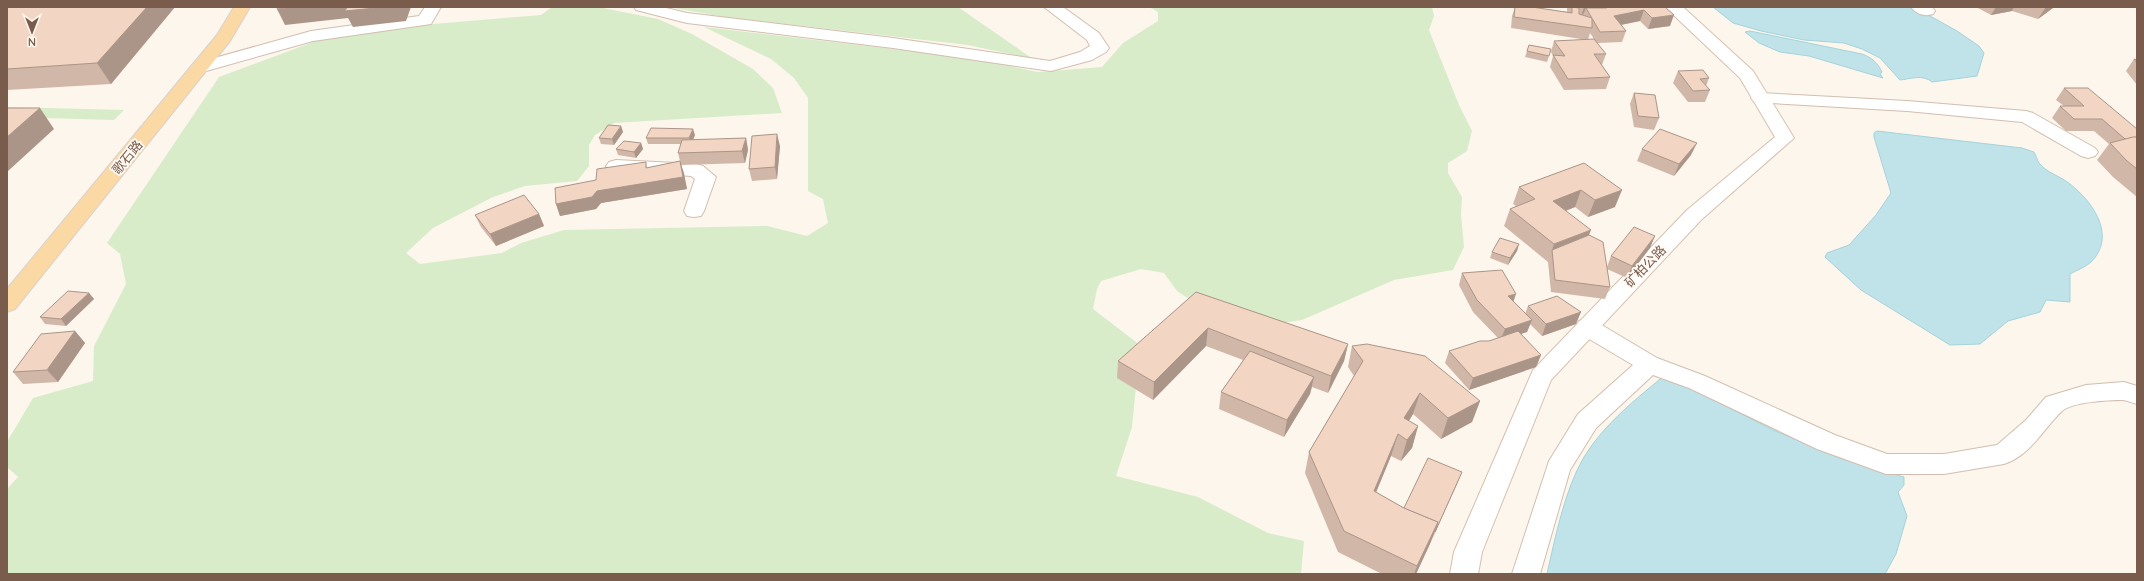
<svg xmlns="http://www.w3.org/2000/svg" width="2144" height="581" font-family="Quicksand,'Noto Sans SC',sans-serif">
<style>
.green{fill:#d8ecc9}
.water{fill:#bfe3e8;stroke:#a5d3da}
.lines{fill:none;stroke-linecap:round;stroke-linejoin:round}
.street-casing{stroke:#d1beb0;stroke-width:2}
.secondary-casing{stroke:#d6c0b0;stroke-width:2}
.primary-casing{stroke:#dad1cd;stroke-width:2}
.street{fill:#fff;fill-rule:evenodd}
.secondary{fill:#fff;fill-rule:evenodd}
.primary{fill:#fbd9a5;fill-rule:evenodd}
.wall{fill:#d1b7a8;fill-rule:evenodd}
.shaded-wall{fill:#aa9588}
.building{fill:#f3d5c3;stroke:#aa9588}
.labels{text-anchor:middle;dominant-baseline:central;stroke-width:3.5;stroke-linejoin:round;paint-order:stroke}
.street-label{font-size:13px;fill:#7a5c4d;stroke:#fffaf3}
</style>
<rect width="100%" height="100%" fill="#fdf6ec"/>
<g class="green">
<polygon points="552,7 598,7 658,19 692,34 753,69 773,88 782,113 614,123 595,135 589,145 589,166 577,181 525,186 493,197 433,228 406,253 420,264 502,253 521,243 564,230 767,226 807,236 828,223 823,199 808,191 808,98 794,78 771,59 704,27 971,58 1038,72 1102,67 1123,43 1158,21 1158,12 1149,7 1432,7 1434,16 1429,30 1459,105 1472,131 1467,151 1448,163 1448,173 1462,197 1461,214 1464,247 1453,270 1394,280 1302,320 1254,327 1211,314 1177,291 1164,273 1141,269 1101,281 1097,289 1093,309 1140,345 1132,427 1116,476 1198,497 1268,533 1304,541 1301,574 7,574 7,489 18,477 7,467 7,442 33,398 93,381 94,346 126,284 120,254 107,243 219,77 316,41 422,25 541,15"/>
<polygon points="668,7 958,7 1033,59 968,45 725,17"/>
<polygon points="7,107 124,110 114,120 7,117"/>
</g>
<g class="water">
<path d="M 1713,7 L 1914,7 L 1957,31 L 1979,46 L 1984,53 L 1977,76 L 1932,82 C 1923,74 1910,79 1900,80 L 1880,58 L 1862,49 L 1844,43 L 1804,40 L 1761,31 L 1733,23 Z"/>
<path d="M 1750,31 L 1862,54 C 1871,57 1878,63 1882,72 L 1880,74 L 1883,78 L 1809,56 L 1780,52 L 1759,43 L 1745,32 Z"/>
<path d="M 1877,131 L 2022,148 L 2034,152 C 2036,155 2037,160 2039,163 C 2047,173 2060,176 2070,184 C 2093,202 2117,236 2091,262 C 2086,267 2077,270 2070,274 L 2070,302 L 2046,300 L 2040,312 L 2008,321 L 1980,344 L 1950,345 L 1861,290 L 1825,257 L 1827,253 L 1849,245 L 1876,215 L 1891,193 L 1874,137 L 1874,133 Z"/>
<path d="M 1665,375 L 1773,430 L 1837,457 L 1904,477 L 1904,485 L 1898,492 L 1907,516 L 1896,554 L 1885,574 L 1547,574 C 1555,538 1565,489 1584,457 C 1604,424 1636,399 1665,375 Z"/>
</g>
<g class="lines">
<defs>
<g id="street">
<polygon points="425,7 441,7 431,24 313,41 199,73 193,72 190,68 193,64 311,31 419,16"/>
<polygon points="634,7 662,7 687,13 893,38 1050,61 1080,52 1090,46 1087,40 1044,7 1063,7 1099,33 1109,48 1106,52 1092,60 1051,71 893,48 687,23 636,10"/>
<path d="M 1911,7 L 1932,7 L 1935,11 L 1933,14 C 1925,17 1916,14 1911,7 Z"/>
<polygon points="1760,93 1907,101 2026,111 2033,113 2095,148 2098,152 2095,156 2088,158 2081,156 2022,122 1907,111 1754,102 1751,98 1754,94"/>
<polygon points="616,160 696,164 703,166 716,177 704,211 701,216 694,217 687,216 684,211 695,179 691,176 609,170 606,166 609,162"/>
<path d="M 1587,319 L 1595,321 L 1657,358 L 1705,376 L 1835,435 L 1887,454 L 1944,454 L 1997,445 L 2026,420 L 2046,397 L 2086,385 L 2124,382 L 2137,386 L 2137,404 C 2132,403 2127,400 2122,400 C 2109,400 2072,402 2062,411 C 2044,428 2030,456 2004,464 L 1944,474 L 1886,474 L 1817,449 L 1689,388 L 1653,375 L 1596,428 L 1570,470 L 1540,574 L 1512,574 L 1549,461 L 1578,414 L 1633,365 L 1579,333 L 1576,327 L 1579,321 Z"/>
</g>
<polygon id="secondary" points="1665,7 1683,7 1753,71 1794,138 1701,220 1551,380 1482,552 1478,574 1450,574 1454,552 1533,370 1687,210 1775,137 1740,78"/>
<polygon id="primary" points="234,7 250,7 230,41 15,309 7,312 7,289 217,35"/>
</defs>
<use href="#street" class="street-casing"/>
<use href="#secondary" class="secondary-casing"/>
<use href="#primary" class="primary-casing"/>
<use href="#street" class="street"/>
<use href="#secondary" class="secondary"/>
<use href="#primary" class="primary"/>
</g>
<g class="wall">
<polygon points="7,7 175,7 111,84 7,90"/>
<path d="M 1515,7 L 1532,7 L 1567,12 L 1567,7 L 1665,7 L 1670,26 L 1648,29 L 1640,21 L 1621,25 L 1626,31 L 1622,42 L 1597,43 L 1606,54 L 1602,65 L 1610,77 L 1606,89 L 1564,90 L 1550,67 L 1553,56 L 1551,52 L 1554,41 L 1587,40 L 1511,28 L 1512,16 ZM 1590,33 L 1594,39 L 1588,40 Z"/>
<polygon points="1976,7 2054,7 2053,8 2038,19 2012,11 1991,15"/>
<polygon points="1529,45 1551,49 1547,62 1525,57"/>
<polygon points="2134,59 2137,60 2137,85 2126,71"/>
<polygon points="1678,71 1709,78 1706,86 1710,90 1705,102 1688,102 1673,83"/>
<polygon points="2064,88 2137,129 2137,197 2113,177 2097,160 2109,144 2094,131 2066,131 2052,118 2060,106 2064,106 2056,100"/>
<polygon points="1634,93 1659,118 1654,130 1634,127 1630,104"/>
<polygon points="621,126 623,132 614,145 601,144 599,138"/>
<polygon points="695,135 693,140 746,138 748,150 745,163 681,165 687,189 601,203 596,209 560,216 556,204 596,180 646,162 647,168 680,161 678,153 681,144 648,144 646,138"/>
<polygon points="641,143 643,149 636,158 618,155 616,149"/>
<polygon points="780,146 777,179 752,181 749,169"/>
<polygon points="1642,149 1691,155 1674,176 1637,161"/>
<polygon points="1584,163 1615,207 1588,217 1575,207 1566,211 1589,235 1607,267 1611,256 1650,248 1627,278 1607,269 1610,287 1605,299 1551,292 1548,262 1504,226 1510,209 1516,206 1513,204 1519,187"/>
<polygon points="539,214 544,226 496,246 481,227 475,215"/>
<polygon points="1519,244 1517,251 1508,265 1490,258 1492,252"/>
<polygon points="1462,273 1513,302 1525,314 1528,306 1576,324 1542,336 1530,324 1527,332 1521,334 1541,355 1536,367 1469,390 1445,363 1449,351 1489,341 1498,338 1473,312 1459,285"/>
<polygon points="1196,292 1348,344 1344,361 1328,393 1312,387 1310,394 1284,437 1219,409 1221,392 1243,360 1206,346 1153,400 1117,378 1118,361"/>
<polygon points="89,293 94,299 66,326 45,324 40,317"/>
<polygon points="75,331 85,343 58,382 23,384 13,372"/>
<polygon points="1352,346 1480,401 1472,422 1441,439 1413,414 1409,421 1418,426 1412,448 1401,461 1391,456 1376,492 1404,508 1462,472 1457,484 1416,574 1382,574 1338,552 1305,473 1309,452 1354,376 1348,367"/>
</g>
<g class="shaded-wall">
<polygon points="147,7 175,7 111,84 97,63"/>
<polygon points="294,7 411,7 406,21 353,27 348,18 285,25 277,9"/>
<polygon points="1584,7 1587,7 1586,9 1586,8 1584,13 1581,16"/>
<polygon points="1996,7 2014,7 2012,11 1991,15"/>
<polygon points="2046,7 2054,7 2053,8 2038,19"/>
<polygon points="1644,10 1640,21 1610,27 1614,16"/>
<polygon points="1674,15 1670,26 1648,29 1652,18"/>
<polygon points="40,108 54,129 7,172 7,137"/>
<polygon points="621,126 623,132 614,145 612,139"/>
<polygon points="693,129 695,135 691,144 689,138"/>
<polygon points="777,134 780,146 777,179 775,167"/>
<polygon points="746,138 748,150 745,163 742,151"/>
<polygon points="641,143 643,149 636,158 634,152"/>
<polygon points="1697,143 1691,155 1674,176 1679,164"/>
<polygon points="680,161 684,173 687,189 601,203 596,209 560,216 556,204 597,191"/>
<polygon points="1581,190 1575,207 1547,218 1553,201"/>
<polygon points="1622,190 1615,207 1588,217 1595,200"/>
<polygon points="539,214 544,226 496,246 490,234"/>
<polygon points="1591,230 1584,247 1552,250 1554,244"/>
<polygon points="1655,236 1650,248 1627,278 1632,266"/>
<polygon points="1519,244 1517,251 1508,265 1510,258"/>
<polygon points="89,293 94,299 66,326 61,319"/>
<polygon points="1516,294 1512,306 1508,296"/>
<polygon points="1581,312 1576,324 1542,336 1546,324"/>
<polygon points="1532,320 1527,332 1500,341 1505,329"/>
<polygon points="1208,328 1206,346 1153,400 1154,382"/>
<polygon points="75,331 85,343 58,382 47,370"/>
<polygon points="1348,344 1344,361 1328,393 1331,376"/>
<polygon points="1541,355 1536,367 1469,390 1473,378"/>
<polygon points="1314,377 1310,394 1284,437 1287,420"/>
<polygon points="1420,393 1413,414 1400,435 1404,418"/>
<polygon points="1480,401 1472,422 1441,439 1448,418"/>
<polygon points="1418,426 1412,448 1401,461 1407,440"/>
<polygon points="1398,434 1391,456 1368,512 1374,491"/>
<polygon points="1462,472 1457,484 1430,544 1435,532"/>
<polygon points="1438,522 1430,544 1416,574 1414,574 1417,566"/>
</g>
<g class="building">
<polygon points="7,7 147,7 97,63 7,69"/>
<polygon points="278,7 294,7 277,9"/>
<polygon points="347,7 385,7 345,11"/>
<polygon points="1515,7 1532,7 1572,13 1572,7 1579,8 1579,14 1592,18 1592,28 1514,17"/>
<polygon points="1609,7 1665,7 1674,15 1652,18 1644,10 1614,16 1626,31 1600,32 1586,8 1606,8"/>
<polygon points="1594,39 1606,54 1594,54 1610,77 1568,79 1553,55 1565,56 1554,41"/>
<polygon points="1529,45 1551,49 1549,56 1527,51"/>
<polygon points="2134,59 2137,60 2137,63"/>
<polygon points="1703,70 1709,78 1700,79 1710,90 1693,91 1678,71"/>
<polygon points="2064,88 2088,88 2137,129 2137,137 2125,139 2102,119 2074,119 2060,106 2084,106"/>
<polygon points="1634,93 1655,95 1659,118 1638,116"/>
<polygon points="7,108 40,108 7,137"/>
<polygon points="608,125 621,126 612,139 599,138"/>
<polygon points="651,128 693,129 689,138 646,138"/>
<polygon points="1660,129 1697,143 1679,164 1642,149"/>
<polygon points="777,134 775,167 749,169 752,136"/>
<polygon points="2133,137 2137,137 2137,169 2126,160 2110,143"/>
<polygon points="746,138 742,151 678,153 682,140"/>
<polygon points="624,141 641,143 634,152 616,149"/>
<polygon points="680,161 683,177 597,191 592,197 556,204 555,188 596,180 597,169 646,162 646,168"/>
<polygon points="1584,163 1622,190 1595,200 1581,190 1553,201 1591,230 1554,244 1510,209 1535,199 1519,187"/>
<polygon points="524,195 539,214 490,234 475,215"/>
<polygon points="1634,227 1655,236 1632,266 1611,256"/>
<polygon points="1589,235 1603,242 1610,287 1555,280 1552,250"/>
<polygon points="1500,238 1519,244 1510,258 1492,252"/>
<polygon points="1502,270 1516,294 1508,296 1532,320 1505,329 1477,300 1462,273"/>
<polygon points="68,291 89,293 61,319 40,317"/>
<polygon points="1196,292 1348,344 1331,376 1208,328 1154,382 1118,361"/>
<polygon points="1557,296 1581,312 1546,324 1528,306"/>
<polygon points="75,331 47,370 13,372 41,334"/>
<polygon points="1518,331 1541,355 1473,378 1449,351 1480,341 1489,341"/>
<polygon points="1367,344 1425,356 1480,401 1448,418 1420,393 1404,418 1418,426 1407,440 1398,434 1374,491 1402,507 1438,522 1417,566 1344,531 1309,452 1363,361 1352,346"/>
<polygon points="1250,351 1314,377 1287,420 1221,392"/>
<polygon points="1428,458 1462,472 1435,532 1438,522 1404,508"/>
</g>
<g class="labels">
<g class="street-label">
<text transform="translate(127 157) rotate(-51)">歌石路</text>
<text transform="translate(1645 266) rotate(-46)">矿柏公路</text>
</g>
</g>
<rect width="2144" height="581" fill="none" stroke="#7a5c4d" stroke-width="16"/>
<g transform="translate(32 32) rotate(180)" stroke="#fffaf3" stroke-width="3" paint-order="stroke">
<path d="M0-3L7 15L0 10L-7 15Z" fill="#7a5c4d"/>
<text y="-6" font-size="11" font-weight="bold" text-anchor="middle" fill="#7a5c4d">N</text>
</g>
</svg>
